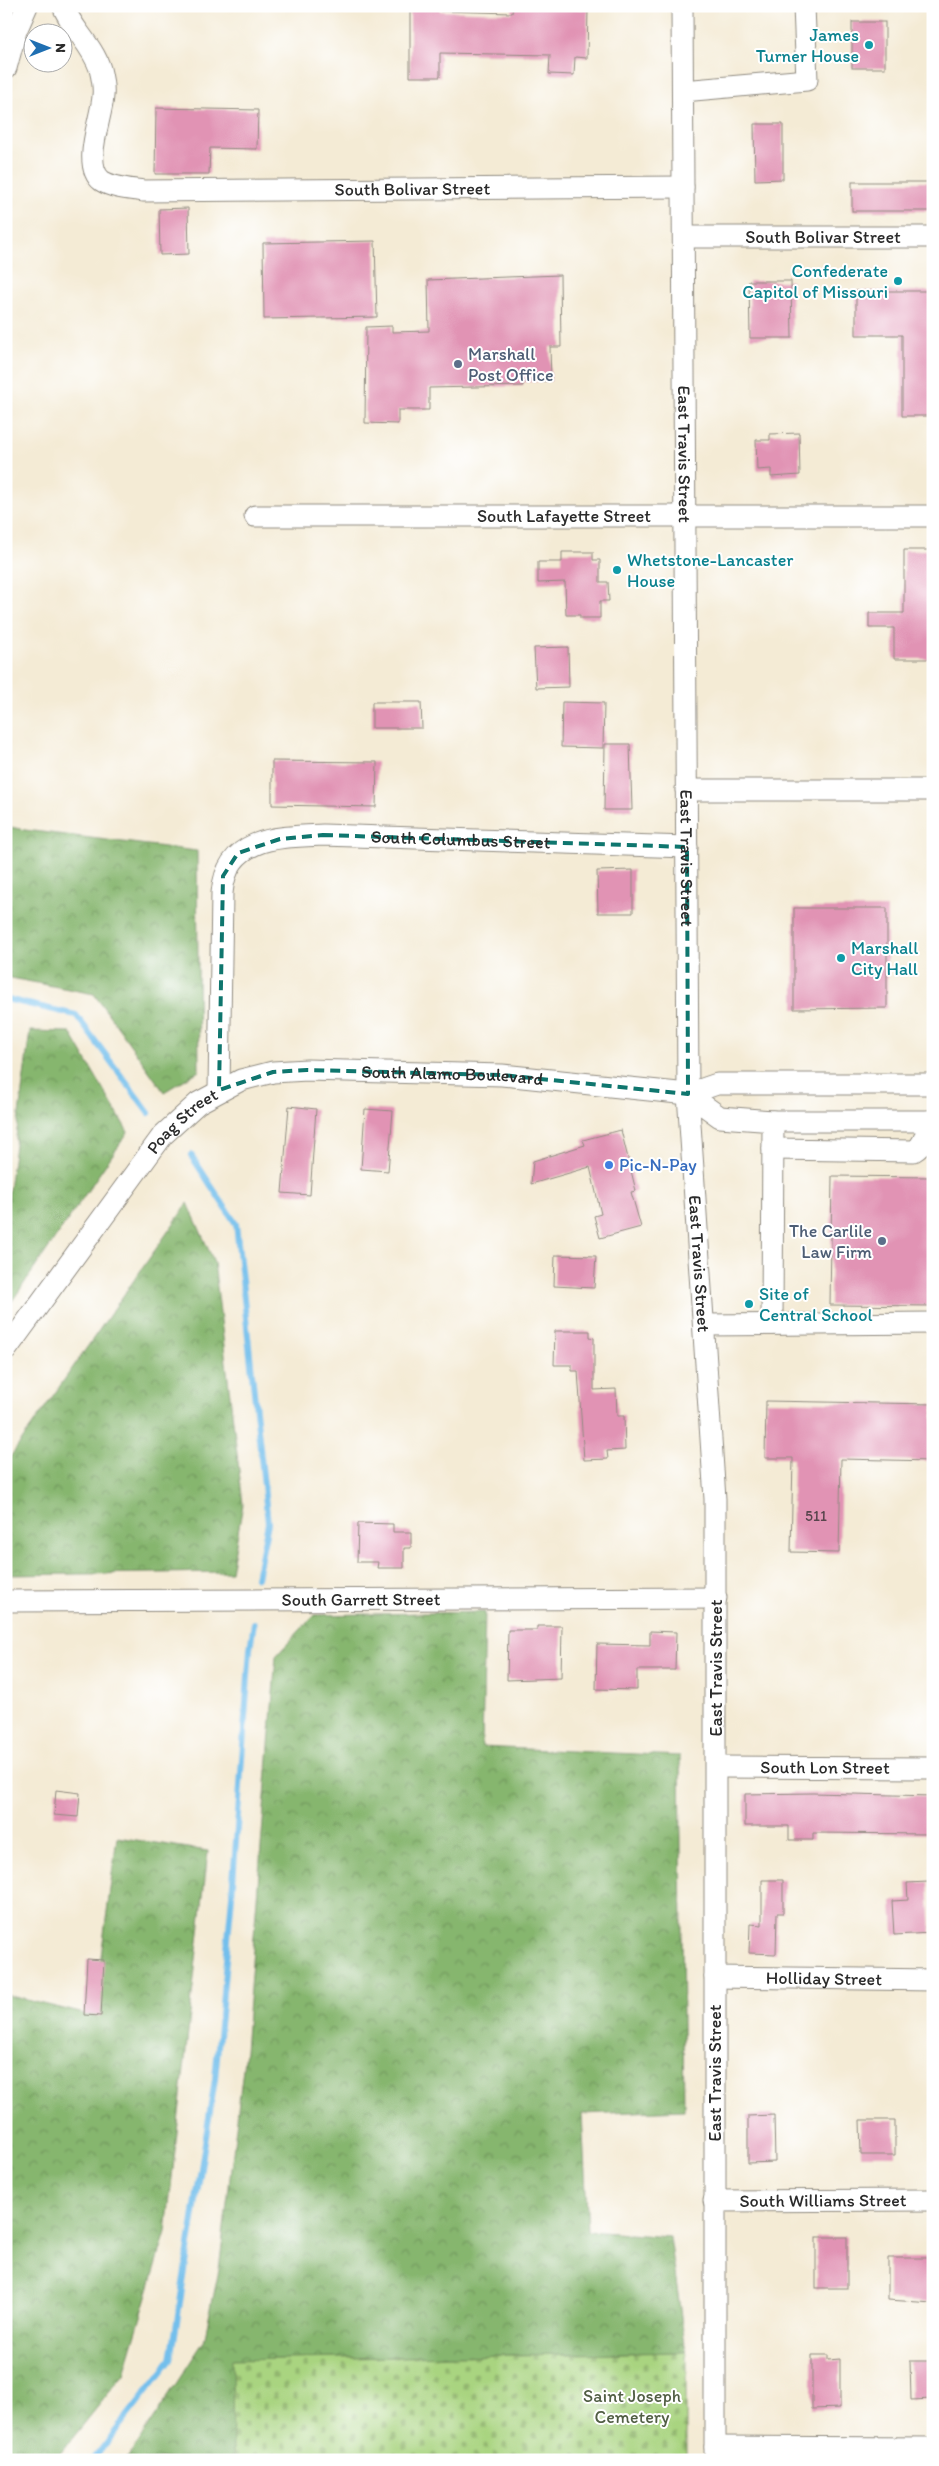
<svg xmlns="http://www.w3.org/2000/svg" width="939" height="2466" font-family="Itim,sans-serif">
<style>
.forest{fill:url(#forest-crowns);stroke:#58704c}
.cemetery{fill:url(#cemetery-stones);stroke:#6a8056}
.lines{fill:none;stroke-linecap:round;stroke-linejoin:round}
.stream{stroke:#73bfec;stroke-width:6}
.building{fill:#e193b4}
.minor-casing{stroke:#908b80;stroke-width:23}
.minor{stroke:#fff;stroke-width:21}
.marked{fill:none;stroke:#0f766e;stroke-width:4;stroke-dasharray:10 6;stroke-linejoin:round}
.culture-dot{fill:#0f9aa8;stroke:#fff;stroke-width:2}
.service-dot{fill:#5c6f8a;stroke:#fff;stroke-width:2}
.shop-dot{fill:#3f7fe0;stroke:#fff;stroke-width:2}
.labels{text-anchor:middle;dominant-baseline:central;stroke-width:4;stroke-linejoin:round;paint-order:stroke}
.number-label{font-size:15px;fill:#58454d}
.culture-label{font-size:18px;fill:#0d838f;stroke:#fff;text-anchor:start}
.street-label{font-size:18px;fill:#2b2b2b;stroke:#fff}
.service-label{font-size:18px;fill:#4e5e75;stroke:#fff;text-anchor:start}
.shop-label{font-size:18px;fill:#366cbe;stroke:#fff;text-anchor:start}
.park-label{font-size:18px;fill:#515e44;stroke:#fff}
</style>
<defs>
<pattern id="forest-crowns" width="20" height="18" patternUnits="userSpaceOnUse" patternTransform="scale(1.25)"><rect width="20" height="18" fill="#86b66e"/><path d="M2 6a3 3 0 1 1 6 0M12 15a3 3 0 1 1 6 0" fill="none" stroke="#6e945b"/></pattern>
<pattern id="cemetery-stones" width="16" height="16" patternUnits="userSpaceOnUse" patternTransform="scale(1.25)"><rect width="16" height="16" fill="#a9d480"/><path d="M2 7V4a2 2 0 0 1 4 0v3zM10 15v-3a2 2 0 0 1 4 0v3z" fill="#92b66f"/></pattern>
</defs>
<rect width="100%" height="100%" fill="#fff"/>
<filter id="ink" filterUnits="userSpaceOnUse"><feTurbulence type="fractalNoise" baseFrequency=".02" numOctaves="2"/><feDisplacementMap in="SourceGraphic" scale="10" xChannelSelector="R" yChannelSelector="G"/><feConvolveMatrix kernelMatrix="1 2 1 2 8 2 1 2 1" color-interpolation-filters="sRGB"/></filter>
<filter id="wash" filterUnits="userSpaceOnUse"><feTurbulence type="fractalNoise" baseFrequency=".0096" numOctaves="4" result="noise"/><feDisplacementMap in="SourceGraphic" scale="20" xChannelSelector="R" yChannelSelector="G"/><feGaussianBlur stdDeviation="1.12" result="paint"/><feColorMatrix in="noise" values="0 0 0 0 0 0 0 0 0 0 0 0 0 0 0 0 0 1.4 0 .05"/><feComposite in="paint" operator="in"/></filter>
<g filter="url(#wash)">
<rect width="100%" height="100%" fill="#f4ebd5"/>
<g class="forest">
<polygon points="6,826 25,830 197,851 199,1071 164,1092 94,994 6,977"/>
<polygon points="30,1031 70,1032 128,1132 6,1310 6,1213"/>
<polygon points="188,1203 214,1262 243,1504 231,1572 6,1575 6,1463"/>
<polygon points="485,1612 482,1747 680,1756 684,2110 582,2114 588,2231 670,2237 686,2352 233,2360 233,2460 126,2460 204,2341 219,2270 245,2051 276,1656 314,1615"/>
<polygon points="117,1837 208,1851 166,2232 124,2374 55,2460 6,2460 6,1995 93,2016"/>
</g>
<polygon class="cemetery" points="686,2352 686,2460 233,2460 232,2360"/>
<g class="lines">
<g class="stream">
<polyline points="6,999 76,1015 149,1113"/>
<polyline points="191,1155 236,1224 268,1523 257,1578"/>
<polyline points="93,2460 171,2360 215,2079 232,1896 250,1649 254,1623"/>
</g>
</g>
<g id="blocks">
<g class="building">
<polygon points="410,6 440,6 440,11 512,13 513,6 588,9 587,58 575,57 574,75 549,74 550,55 440,53 440,77 410,77"/>
<rect x="852" y="22" width="33" height="46"/>
<polygon points="156,108 258,110 257,149 210,148 209,174 155,174"/>
<polygon points="754,124 783,124 783,179 755,180"/>
<rect x="852" y="182" width="81" height="29"/>
<polygon points="188,208 189,254 160,255 159,209"/>
<polygon points="375,241 377,317 264,319 263,243"/>
<polygon points="560,275 561,347 550,347 551,381 523,382 523,386 429,388 429,410 398,410 398,424 365,423 366,327 392,326 392,332 429,331 428,280"/>
<polygon points="749,281 791,281 792,338 750,338"/>
<polygon points="856,291 933,291 933,416 902,416 902,335 856,335"/>
<polygon points="799,433 800,475 771,477 771,469 757,470 756,440 770,440 770,434"/>
<polygon points="904,550 933,550 933,659 894,659 894,628 869,628 869,613 904,613"/>
<polygon points="562,552 593,552 593,560 600,560 600,582 608,582 609,601 600,601 600,618 580,618 580,615 566,615 565,582 538,583 538,562 562,562"/>
<polygon points="568,647 569,687 536,688 534,648"/>
<polygon points="372,702 421,702 422,728 372,728"/>
<polygon points="562,702 604,703 603,748 561,747"/>
<polygon points="605,744 630,744 632,810 604,810"/>
<polygon points="272,761 377,762 376,807 272,805"/>
<polygon points="633,870 633,913 598,913 597,871"/>
<polygon points="794,908 887,908 887,1008 794,1009"/>
<polygon points="289,1106 316,1109 310,1195 282,1193"/>
<polygon points="365,1109 393,1111 388,1171 361,1169"/>
<polygon points="621,1130 636,1191 631,1192 641,1227 600,1238 594,1216 601,1214 590,1167 531,1184 533,1161 585,1145 583,1140"/>
<polygon points="832,1176 933,1177 933,1306 830,1305"/>
<polygon points="555,1255 596,1256 594,1288 554,1286"/>
<polygon points="555,1331 590,1331 590,1337 594,1338 594,1390 616,1389 617,1416 624,1416 625,1450 607,1451 608,1459 584,1460 578,1371 572,1371 572,1365 554,1365"/>
<polygon points="766,1401 933,1404 933,1461 841,1459 839,1553 791,1552 793,1458 765,1458"/>
<polygon points="358,1523 393,1524 393,1532 411,1532 411,1548 404,1548 404,1568 377,1568 378,1562 357,1562"/>
<polygon points="537,1626 562,1626 561,1678 507,1680 508,1630 537,1630"/>
<polygon points="650,1631 676,1632 675,1670 637,1670 637,1690 596,1689 597,1644 650,1645"/>
<polygon points="56,1790 80,1793 78,1817 54,1815"/>
<polygon points="813,1793 933,1796 933,1834 813,1833 813,1840 789,1840 789,1826 745,1826 745,1794"/>
<polygon points="762,1880 783,1880 783,1913 777,1913 776,1954 749,1953 750,1924 762,1925"/>
<polygon points="928,1882 931,1933 894,1935 892,1901 908,1900 907,1883"/>
<polygon points="87,1959 104,1960 101,2016 84,2015"/>
<polygon points="774,2115 775,2162 748,2163 748,2116"/>
<polygon points="860,2120 895,2120 895,2155 861,2155"/>
<rect x="816" y="2237" width="31" height="51"/>
<polygon points="888,2258 933,2258 933,2303 888,2300"/>
<polygon points="812,2355 828,2355 828,2360 840,2359 840,2408 812,2409"/>
<polygon points="910,2361 933,2361 933,2399 911,2400"/>
</g>
</g>
</g>
<g filter="url(#ink)">
<use href="#blocks" fill-opacity="0" stroke="#908b80" stroke-width="1"/>
<g class="lines">
<defs>
<g id="minor">
<path id="s1" d="M 63,6 C 72,29 93,46 100,69 C 102,77 104,88 103,96 C 102,118 81,165 102,181 C 113,188 130,189 143,191 L 683,187"/>
<path id="s2" d="M 682,6 L 688,1094 L 715,1499 L 715,2460"/>
<polyline points="6,68 16,31 27,6"/>
<polyline points="683,91 807,80 804,6"/>
<path id="s3" d="M 684,237 L 933,237"/>
<path id="s4" d="M 255,516 L 933,516"/>
<polyline points="686,790 933,790"/>
<path id="s5" d="M 219,1090 L 222,893 C 227,837 276,837 323,835 L 687,847"/>
<polyline points="688,1094 720,1117 773,1121 933,1121"/>
<path d="M 773,1149 L 914,1151 C 925,1145 926,1132 929,1121"/>
<polyline points="772,1324 773,1121"/>
<polyline points="705,1325 933,1323"/>
<path id="s6" d="M 6,1350 L 163,1135 L 198,1103 L 241,1080 L 273,1072 L 307,1070 L 502,1075 L 688,1094 L 717,1084 L 933,1084"/>
<path id="s7" d="M 6,1601 L 716,1598"/>
<path id="s8" d="M 716,1767 L 933,1768"/>
<path id="s9" d="M 715,1977 L 933,1980"/>
<path id="s10" d="M 714,2201 L 933,2200"/>
<polyline points="715,2447 933,2448"/>
</g>
</defs>
<use href="#minor" class="minor-casing"/>
<use href="#minor" class="minor"/>
</g>
</g>
<path class="marked" d="M 323,835 L 687,847 L 688,1094 L 502,1075 L 307,1070 L 273,1072 L 219,1090 L 223,876 L 238,853 L 280,839 Z"/>
<g class="culture-dot">
<circle cx="869" cy="45" r="5"/>
<circle cx="898" cy="281" r="5"/>
<circle cx="617" cy="570" r="5"/>
<circle cx="841" cy="958" r="5"/>
<circle cx="749" cy="1304" r="5"/>
</g>
<g class="service-dot">
<circle cx="458" cy="364" r="5"/>
<circle cx="882" cy="1241" r="5"/>
</g>
<circle class="shop-dot" cx="609" cy="1165" r="5"/>
<g class="labels">
<g class="number-label">
<text x="816" y="1516">511</text>
</g>
<g class="culture-label">
<text x="859" y="35" text-anchor="end">James<tspan x="859" dy="21">Turner House</tspan></text>
<text x="888" y="271" text-anchor="end">Confederate<tspan x="888" dy="21">Capitol of Missouri</tspan></text>
<text x="627" y="560">Whetstone-Lancaster<tspan x="627" dy="21">House</tspan></text>
<text x="851" y="948">Marshall<tspan x="851" dy="21">City Hall</tspan></text>
<text x="759" y="1294">Site of<tspan x="759" dy="21">Central School</tspan></text>
</g>
<g class="street-label">
<text stroke="none"><textPath href="#s1" startOffset="501">South Bolivar Street</textPath></text>
<text stroke="none"><textPath href="#s3" startOffset="139">South Bolivar Street</textPath></text>
<text stroke="none"><textPath href="#s2" startOffset="448">East Travis Street</textPath></text>
<text stroke="none"><textPath href="#s4" startOffset="309">South Lafayette Street</textPath></text>
<text stroke="none"><textPath href="#s5" startOffset="466">South Columbus Street</textPath></text>
<text stroke="none"><textPath href="#s2" startOffset="852">East Travis Street</textPath></text>
<text stroke="none"><textPath href="#s6" startOffset="575">South Alamo Boulevard</textPath></text>
<text stroke="none"><textPath href="#s6" startOffset="290">Poag Street</textPath></text>
<text stroke="none"><textPath href="#s2" startOffset="1258">East Travis Street</textPath></text>
<text stroke="none"><textPath href="#s7" startOffset="355">South Garrett Street</textPath></text>
<text transform="translate(716 1668) rotate(-90)">East Travis Street</text>
<text stroke="none"><textPath href="#s8" startOffset="109">South Lon Street</textPath></text>
<text stroke="none"><textPath href="#s9" startOffset="109">Holliday Street</textPath></text>
<text transform="translate(715 2073) rotate(-90)">East Travis Street</text>
<text stroke="none"><textPath href="#s10" startOffset="109">South Williams Street</textPath></text>
</g>
<g class="service-label">
<text x="468" y="354">Marshall<tspan x="468" dy="21">Post Office</tspan></text>
<text x="872" y="1231" text-anchor="end">The Carlile<tspan x="872" dy="21">Law Firm</tspan></text>
</g>
<g class="shop-label">
<text x="619" y="1165">Pic-N-Pay</text>
</g>
<g class="park-label">
<text x="632" y="2396">Saint Joseph<tspan x="632" dy="21">Cemetery</tspan></text>
</g>
</g>
<rect width="939" height="2466" fill="none" stroke="#fff" stroke-width="25"/>
<g transform="translate(48 48) rotate(90)"><circle r="24" fill="#ffffff" stroke="#aaaaaa"/>
<path d="M0-4L9 19L0 12L-9 19Z" fill="#1f6fb2"/>
<text y="-8" font-size="14" font-weight="bold" text-anchor="middle" fill="#2b2b2b">N</text>
</g>
</svg>
